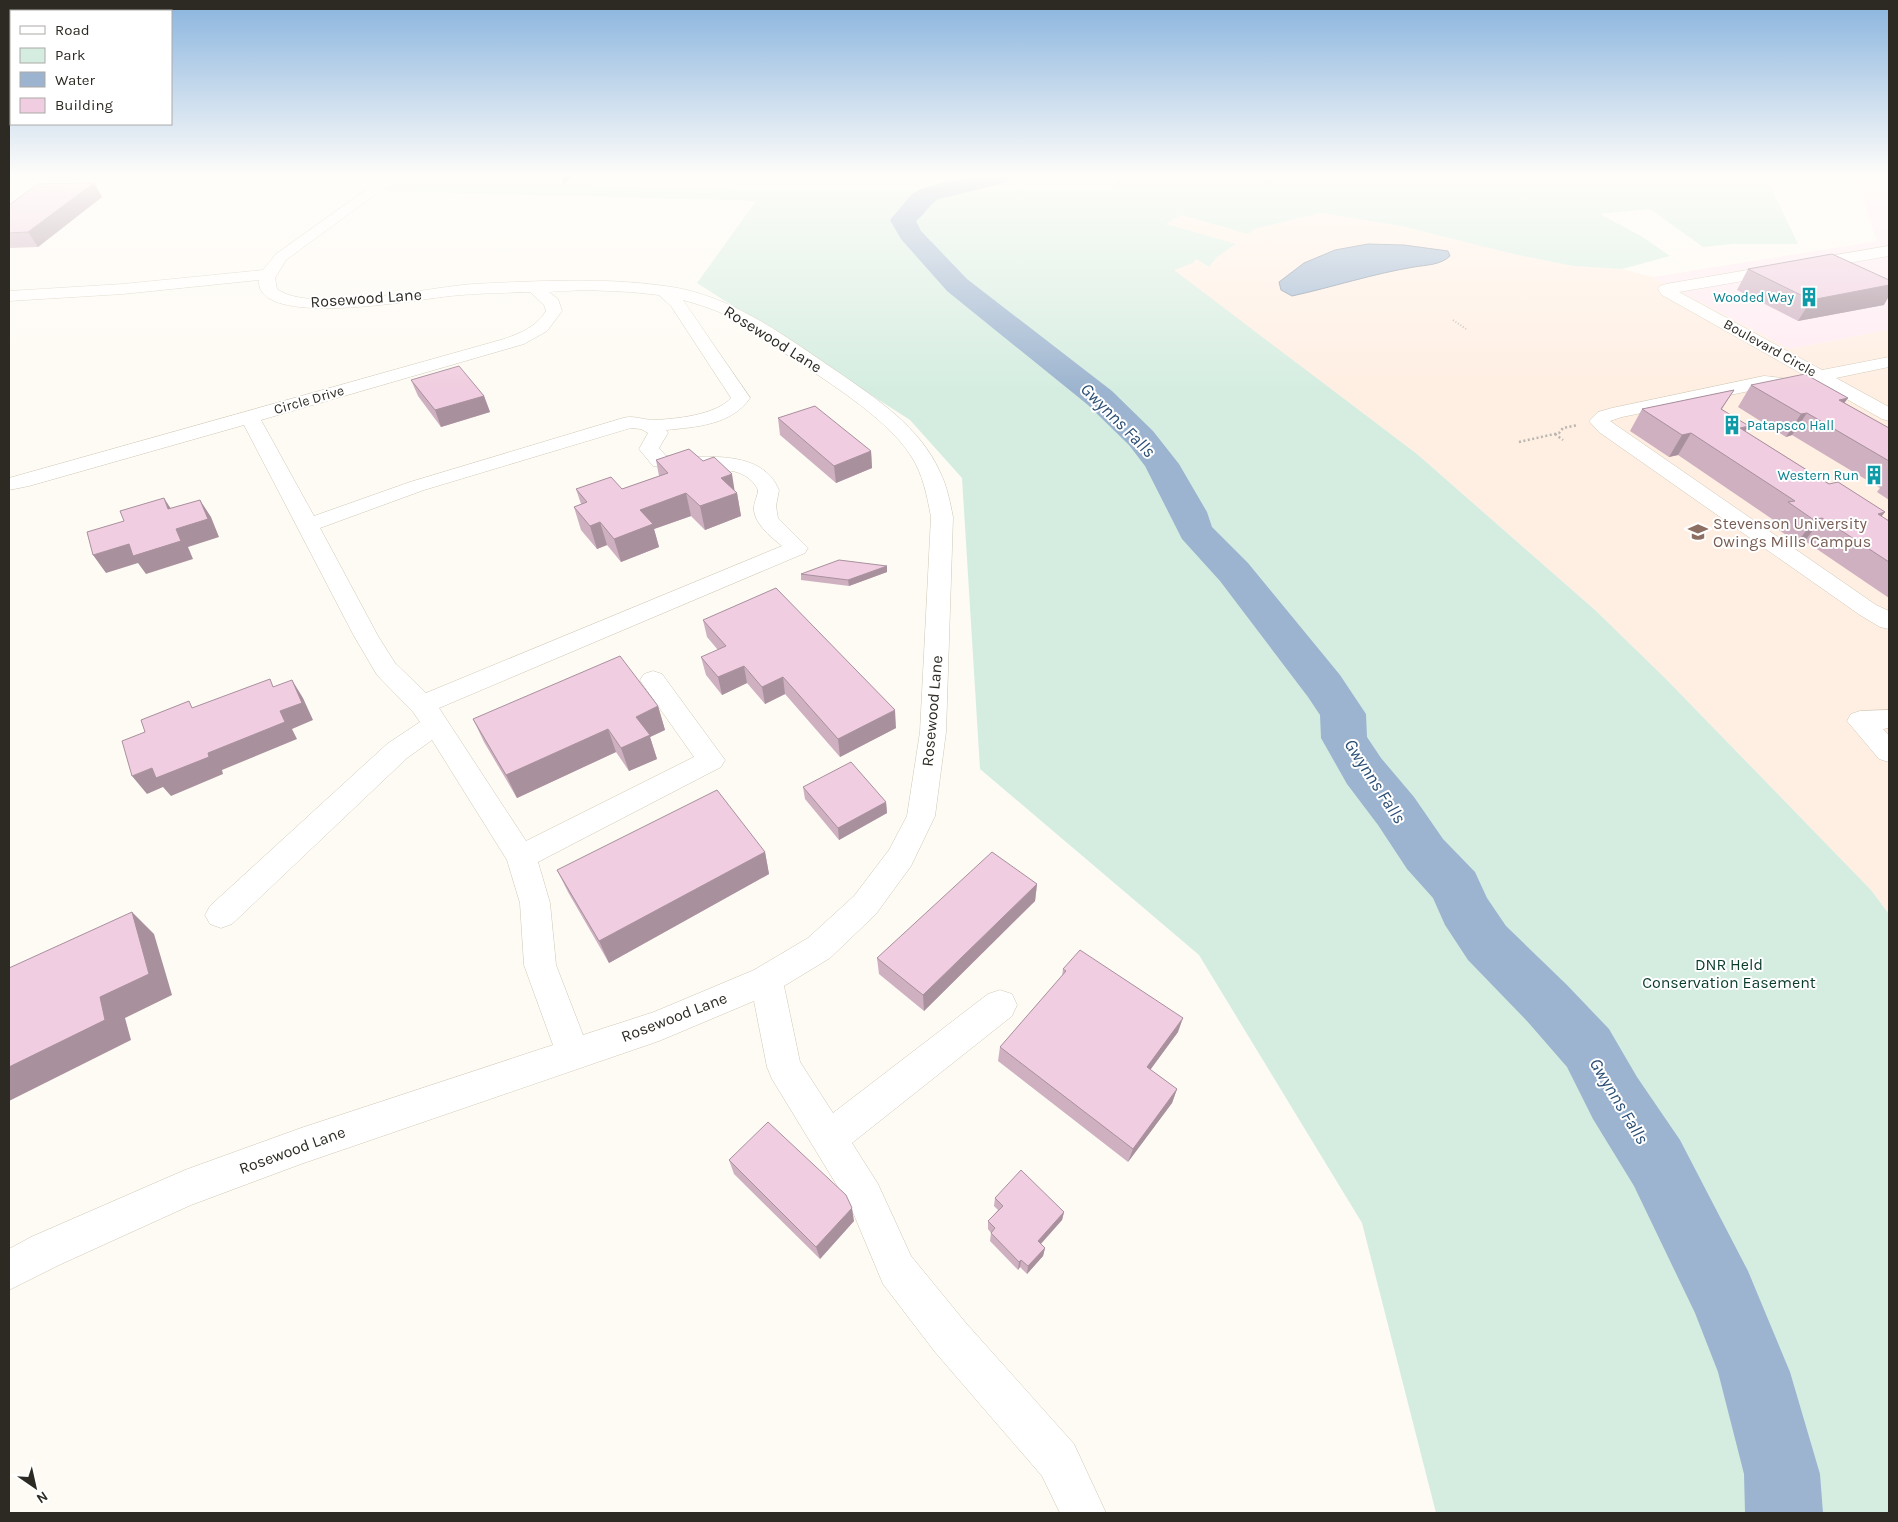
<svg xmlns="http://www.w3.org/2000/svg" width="1898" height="1522" font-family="Karla,sans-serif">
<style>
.commercial{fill:#ffebf3}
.education{fill:#ffeee2}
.green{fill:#d5ede1}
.water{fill:#9cb4cf;stroke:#7b8b9b}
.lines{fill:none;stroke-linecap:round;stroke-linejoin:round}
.river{fill:#9cb4cf;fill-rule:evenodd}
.minor-casing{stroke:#cfc8b5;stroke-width:1}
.path-far1{stroke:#b9b6af;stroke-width:2;stroke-dasharray:1 2;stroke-linecap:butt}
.path{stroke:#b9b6af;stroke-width:2.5;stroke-dasharray:2 2.5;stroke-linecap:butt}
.minor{fill:#fff;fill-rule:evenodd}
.wall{fill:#ceb0c1}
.shaded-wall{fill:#a8909d}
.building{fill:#f0cde0;stroke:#a8909d}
.labels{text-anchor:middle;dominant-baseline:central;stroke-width:4;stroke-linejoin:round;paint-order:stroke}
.far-culture-label{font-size:14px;fill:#0d838f;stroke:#fff;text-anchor:end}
.far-street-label{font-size:14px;fill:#2d2a23;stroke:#fff}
.street-label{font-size:16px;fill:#2d2a23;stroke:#fff}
.education-label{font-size:16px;fill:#785e54;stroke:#fff;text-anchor:start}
.park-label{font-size:16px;fill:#093c2a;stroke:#fff}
.water-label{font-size:18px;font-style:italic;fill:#2a4e74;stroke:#fff}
</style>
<rect width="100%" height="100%" fill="#fefbf4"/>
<polygon class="commercial" points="1855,178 1889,183 1889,330 1790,349 1653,277 1877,241"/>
<polygon class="education" points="1321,213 1401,226 1518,255 1573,266 1622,269 1653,277 1790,349 1889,330 1889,914 1871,890 1665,678 1595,610 1417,454 1173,270 1193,263 1196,259 1209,267 1217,257 1235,245 1166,224 1181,215 1248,234 1254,229"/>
<polygon class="green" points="1118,177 1766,177 1798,244 1732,244 1703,247 1650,209 1600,214 1641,236 1670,256 1622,269 1573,266 1518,255 1401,226 1321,213 1254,229 1248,234 1181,215 1166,224 1236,244 1217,257 1209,267 1196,259 1193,263 1174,270 1417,454 1595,610 1665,678 1871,890 1889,914 1889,1513 1436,1513 1362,1223 1199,955 980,769 962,478 910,420 697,283 756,201 384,191 398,180 741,190 1112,190"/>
<path class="water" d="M 1368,244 L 1404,245 L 1448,251 L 1450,256 C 1441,265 1426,265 1414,267 C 1372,274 1333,287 1292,296 L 1281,290 L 1279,282 L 1304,263 L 1335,250 Z"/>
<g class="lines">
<path class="river" d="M 974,177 L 1010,177 L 1006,182 L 997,185 L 938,199 C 929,205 925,214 916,221 L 921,231 L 967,279 L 1112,391 L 1153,431 L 1179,464 L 1207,512 L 1212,527 L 1248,563 L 1340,675 L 1366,714 L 1367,737 L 1381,758 L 1414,797 L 1443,839 L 1475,872 L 1487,898 L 1506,926 L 1567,985 L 1609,1029 L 1637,1077 L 1680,1140 L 1748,1271 L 1790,1372 L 1820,1474 L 1823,1513 L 1745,1513 L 1744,1474 L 1718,1372 L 1695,1313 L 1634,1186 L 1593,1119 L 1567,1067 L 1527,1021 L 1468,960 L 1445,925 L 1433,898 L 1407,869 L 1378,825 L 1347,784 L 1321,738 L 1320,715 L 1308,697 L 1220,581 L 1182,539 L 1145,466 L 1129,445 L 1088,405 L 947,291 L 901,239 L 890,220 L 912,194 L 921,189 L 948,181 Z"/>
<defs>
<g id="minor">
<path d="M 384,177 L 399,177 L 286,260 L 275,278 L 277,289 C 310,314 430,287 473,284 C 537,281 602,277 665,286 C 730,294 785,336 838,372 C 877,399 920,427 940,472 C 947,486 950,502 953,517 L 946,732 L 935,816 L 911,866 L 876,914 L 830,958 L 784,986 L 800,1062 L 833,1113 L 988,994 L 1000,990 L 1012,994 L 1017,1005 L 1012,1016 L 852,1143 L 878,1184 L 911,1256 L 965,1322 L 1074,1444 L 1106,1513 L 1060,1513 L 1042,1476 L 935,1352 L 883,1284 L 852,1210 L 772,1079 L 767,1067 L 754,1001 L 659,1041 L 301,1164 L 191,1205 L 59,1265 L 9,1290 L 9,1249 L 31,1237 L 185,1170 L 301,1128 L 553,1045 L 524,965 L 520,903 L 507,860 L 432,740 L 407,758 L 232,924 L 221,928 L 210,924 L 205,915 L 210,906 L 387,744 L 420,722 L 413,712 L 377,675 L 354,636 L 244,425 L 29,486 L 9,490 L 9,478 L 504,339 C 521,333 536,327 546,311 L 544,305 L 530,292 C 504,293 477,293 450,296 C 421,299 255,330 259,280 L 123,294 L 9,301 L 9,291 L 123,284 L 263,270 L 276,254 ZM 586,290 L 631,292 L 659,295 L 671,306 L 731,398 C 716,415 676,419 654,420 C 643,420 634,415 623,418 L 410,482 L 314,516 L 261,420 L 524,344 L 547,331 L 562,311 L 558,299 L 549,292 ZM 683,300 C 698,304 713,309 726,315 C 745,325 763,339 781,351 C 819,376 887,417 911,456 C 923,474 927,496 931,517 L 920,732 L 907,816 L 889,850 L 854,896 L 808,938 L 754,970 L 654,1012 L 583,1035 L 556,965 L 550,903 L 538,862 L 721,767 L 725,760 L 662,674 L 653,671 L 644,674 L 640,680 L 644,686 L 694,757 L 526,841 L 439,708 L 805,553 L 808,548 L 778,518 L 776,506 L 779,490 C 761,447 703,459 666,456 L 659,448 L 668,433 L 666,430 C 696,427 732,425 750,398 ZM 631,428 L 641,429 L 648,433 L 639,449 L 653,466 L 673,469 L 733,471 C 744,474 753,479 758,490 C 758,495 755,500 754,506 C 752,522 771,537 782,546 L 426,693 L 395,663 L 378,636 L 320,528 L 424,490 Z"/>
<polygon points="1889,246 1889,256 1679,292 1822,370 1889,357 1889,367 1836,378 1889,407 1889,421 1882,419 1662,295 1658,289 1660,286 1666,284"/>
<path d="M 1764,376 C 1776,377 1804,380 1810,390 L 1808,394 C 1794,397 1778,389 1764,388 L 1622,417 L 1610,421 L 1876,605 L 1889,611 L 1889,629 L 1880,627 L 1860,615 L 1599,432 L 1589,421 L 1598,412 L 1612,408 Z"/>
<polygon points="1889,710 1889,728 1883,729 1889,735 1889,762 1879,759 1847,721 1851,714 1860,711"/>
</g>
</defs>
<use href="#minor" class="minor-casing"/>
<polyline class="path-far1" points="1453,320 1466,329"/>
<g class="path">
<polyline points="1555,434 1563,440"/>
<polyline points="1519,442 1559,433 1563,428 1578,425"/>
</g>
<use href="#minor" class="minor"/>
</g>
<g class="wall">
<polygon points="94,183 102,197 38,247 9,248 9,205"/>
<polygon points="1748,269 1884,305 1798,321 1737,290"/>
<polygon points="411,380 484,396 490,412 441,427 418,396"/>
<polygon points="1751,385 1844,403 1889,428 1889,500 1877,492 1880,488 1792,435 1786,437 1738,407"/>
<polygon points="1734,390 1722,409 1745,431 1889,521 1889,598 1805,541 1797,543 1772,525 1775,521 1678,455 1669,457 1630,431 1642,409"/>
<polygon points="778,418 871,451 872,468 836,483 780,435"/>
<polygon points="656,460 734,490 737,493 741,516 705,530 691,516 654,529 659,547 621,562 607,545 597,549 581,530 574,507 581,504 576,489 622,489 659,476"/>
<polygon points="887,566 887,572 849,586 801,580 801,574"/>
<polygon points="703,620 896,728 840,757 785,694 765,704 747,683 722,695 706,675 701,657 718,650 707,637"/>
<polygon points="658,706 665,730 650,737 657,759 629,771 616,752 517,798 484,742 473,719"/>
<polygon points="803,787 886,802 887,813 839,840 805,799"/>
<polygon points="765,852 769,874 609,963 568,892 557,870"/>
<polygon points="1037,884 1035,901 924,1011 879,974 877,958"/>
<polygon points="1063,969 1178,1032 1150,1070 1177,1089 1172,1103 1128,1162 998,1061 1000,1047 1062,976"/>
<polygon points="729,1160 854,1221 820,1259 734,1174"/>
<polygon points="995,1198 1064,1212 1062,1220 1041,1244 1045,1248 1043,1256 1027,1274 1020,1267 1018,1270 990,1241 991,1233 988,1229 988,1221 998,1210 994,1206"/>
</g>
<g class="shaded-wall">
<polygon points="562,177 572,177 564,184"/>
<polygon points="94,183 102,197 38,247 28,232"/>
<polygon points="1889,285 1889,296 1884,305 1798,321 1811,300"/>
<polygon points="484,396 490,412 441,427 435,410"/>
<polygon points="1848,398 1832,420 1839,400"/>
<polygon points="1807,413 1792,435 1786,437 1801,414"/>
<polygon points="1749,426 1734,448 1740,428"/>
<polygon points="1691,433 1678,455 1669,457 1682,435"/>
<polygon points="871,451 872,468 836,483 834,466"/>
<polygon points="732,474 735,493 737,493 741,516 705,530 700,506 721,478"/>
<polygon points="686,493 691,516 654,529 659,547 621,562 614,539 640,510"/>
<polygon points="164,498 175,515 168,509"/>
<polygon points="200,500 211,517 219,537 188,547 193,559 146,574 138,563 106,573 93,555 176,529"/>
<polygon points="1885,512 1867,535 1878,514"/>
<polygon points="1822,518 1805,541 1797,543 1814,520"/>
<polygon points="600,522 607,545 597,549 590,526"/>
<polygon points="887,566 887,572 849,586 848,580"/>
<polygon points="744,666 747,683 722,695 718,677"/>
<polygon points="783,677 785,694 765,704 762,687"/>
<polygon points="292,680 303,698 313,720 292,729 297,739 222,770 223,774 171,796 163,787 147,794 132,776 152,768 208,753 280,711"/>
<polygon points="658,706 665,730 650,737 657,759 629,771 621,748 636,717"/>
<polygon points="895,710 896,728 840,757 838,739"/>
<polygon points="608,729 616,752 517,798 506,775"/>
<polygon points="886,802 887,813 839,840 838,828"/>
<polygon points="765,852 769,874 609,963 599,941"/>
<polygon points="1037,884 1035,901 924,1011 923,995"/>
<polygon points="132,912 154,934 172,995 125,1018 131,1040 9,1101 9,1067 100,997"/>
<polygon points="1183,1018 1178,1032 1142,1081 1147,1067"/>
<polygon points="1177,1089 1172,1103 1128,1162 1133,1149"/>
<polygon points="852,1208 854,1221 820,1259 816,1247"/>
<polygon points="1064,1212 1062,1220 1036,1249 1038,1241"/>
<polygon points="1045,1248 1043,1256 1027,1274 1028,1266"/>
<polygon points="1021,1260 1020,1267 1018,1270 1019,1262"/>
</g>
<g class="building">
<polygon points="94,183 28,232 9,233 9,205 38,184"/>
<polygon points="1832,254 1889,280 1889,285 1811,300 1748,269"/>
<polygon points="459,366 484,396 435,410 411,380"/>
<polygon points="1805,374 1848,398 1839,400 1889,428 1889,461 1807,413 1801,414 1751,385"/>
<polygon points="1734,390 1721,409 1749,426 1740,428 1829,484 1838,482 1885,512 1878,514 1889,521 1889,562 1822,518 1814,520 1788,502 1795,501 1691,433 1682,435 1642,409"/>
<polygon points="815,406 871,451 834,466 778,418"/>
<polygon points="689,449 703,461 714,457 732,474 721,478 737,493 700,506 686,493 640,510 653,524 614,539 600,522 590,526 574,507 587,502 576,489 611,477 622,489 668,473 656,460"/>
<polygon points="164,498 168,509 200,500 208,519 176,529 181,541 133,556 129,544 93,555 87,532 124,521 120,511"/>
<polygon points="839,560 887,566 848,580 801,574"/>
<polygon points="776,588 895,710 838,739 783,677 762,687 744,666 718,677 701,657 726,646 703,620"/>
<polygon points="620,656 658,706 636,717 650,735 621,748 608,729 506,775 473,719"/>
<polygon points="270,679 273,687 292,680 302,703 280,711 285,722 208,753 209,757 156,778 152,768 132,776 122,741 145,732 141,720 189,701 192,708"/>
<polygon points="851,762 886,802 838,828 803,787"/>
<polygon points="717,790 765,852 599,941 557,870"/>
<polygon points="992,852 1037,884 923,995 877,958"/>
<polygon points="132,912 149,974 100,997 105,1020 9,1067 9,968"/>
<polygon points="1080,950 1183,1018 1147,1067 1177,1089 1133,1149 1000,1047 1066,971 1063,969"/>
<polygon points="768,1122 846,1195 852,1208 816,1247 729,1160"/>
<polygon points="1021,1170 1064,1212 1038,1241 1045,1248 1028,1266 1021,1260 1019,1262 991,1233 995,1228 988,1221 1003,1206 995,1198"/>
</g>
<linearGradient id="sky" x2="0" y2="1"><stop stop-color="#89b4de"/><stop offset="0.45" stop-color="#fffdfa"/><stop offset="1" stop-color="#fffdfa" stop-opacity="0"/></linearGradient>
<rect width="1898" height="390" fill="url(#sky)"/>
<defs>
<symbol id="building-bare" viewBox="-9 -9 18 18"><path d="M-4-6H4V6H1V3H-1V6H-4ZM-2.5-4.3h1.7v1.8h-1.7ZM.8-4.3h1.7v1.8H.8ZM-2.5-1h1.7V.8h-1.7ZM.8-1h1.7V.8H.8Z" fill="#0f9aa8" stroke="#fff" stroke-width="2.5" paint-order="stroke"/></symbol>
<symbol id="university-bare" viewBox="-9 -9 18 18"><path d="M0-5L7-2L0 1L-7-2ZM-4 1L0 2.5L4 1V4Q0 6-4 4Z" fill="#8d6e63" stroke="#fff" stroke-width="2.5" paint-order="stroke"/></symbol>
</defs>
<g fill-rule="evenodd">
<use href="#building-bare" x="1795" y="283" width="28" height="28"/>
<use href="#building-bare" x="1718" y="411" width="28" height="28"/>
<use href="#building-bare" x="1860" y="461" width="28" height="28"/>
<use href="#university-bare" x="1684" y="518" width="28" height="28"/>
</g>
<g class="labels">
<g class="far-culture-label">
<text x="1794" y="297">Wooded Way</text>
<text x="1747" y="425" text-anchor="start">Patapsco Hall</text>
<text x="1859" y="475">Western Run</text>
</g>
<g class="far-street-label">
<text transform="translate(1770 348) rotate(29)">Boulevard Circle</text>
<text transform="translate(309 400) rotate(-16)">Circle Drive</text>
</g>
<g class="street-label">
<text transform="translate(366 298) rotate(-4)">Rosewood Lane</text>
<text transform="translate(773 339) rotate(32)">Rosewood Lane</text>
<text transform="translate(932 711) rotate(-85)">Rosewood Lane</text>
<text transform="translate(674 1017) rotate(-21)">Rosewood Lane</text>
<text transform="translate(292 1150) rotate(-20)">Rosewood Lane</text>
</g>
<g class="education-label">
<text x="1713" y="523">Stevenson University<tspan x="1713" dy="18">Owings Mills Campus</tspan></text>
</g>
<g class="park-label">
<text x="1729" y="964">DNR Held<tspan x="1729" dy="18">Conservation Easement</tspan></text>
</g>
<g class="water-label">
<text transform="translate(1118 420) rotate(45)">Gwynns Falls</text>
<text transform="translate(1375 781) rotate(57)">Gwynns Falls</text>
<text transform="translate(1619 1101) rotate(59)">Gwynns Falls</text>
</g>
</g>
<rect width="1898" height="1522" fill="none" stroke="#2d2a23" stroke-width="20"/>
<rect x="10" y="10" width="162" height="115" fill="#ffffff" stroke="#abaaa7"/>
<rect x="20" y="26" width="25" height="8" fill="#ffffff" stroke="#abaaa7"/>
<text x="55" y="35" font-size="15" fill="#2d2a23">Road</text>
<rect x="20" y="48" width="25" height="15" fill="#d5ede1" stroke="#abaaa7"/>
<text x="55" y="60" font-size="15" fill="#2d2a23">Park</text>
<rect x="20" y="72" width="25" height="15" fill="#9cb4cf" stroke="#abaaa7"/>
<text x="55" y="85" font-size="15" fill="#2d2a23">Water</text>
<rect x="20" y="98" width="25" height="15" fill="#f0cde0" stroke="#abaaa7"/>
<text x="55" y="110" font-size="15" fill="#2d2a23">Building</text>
<g transform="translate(35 1487) rotate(146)" stroke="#ffffff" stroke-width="4" paint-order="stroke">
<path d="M0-4L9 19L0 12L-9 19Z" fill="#2d2a23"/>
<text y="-8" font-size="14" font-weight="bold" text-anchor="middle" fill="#2d2a23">N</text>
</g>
</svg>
